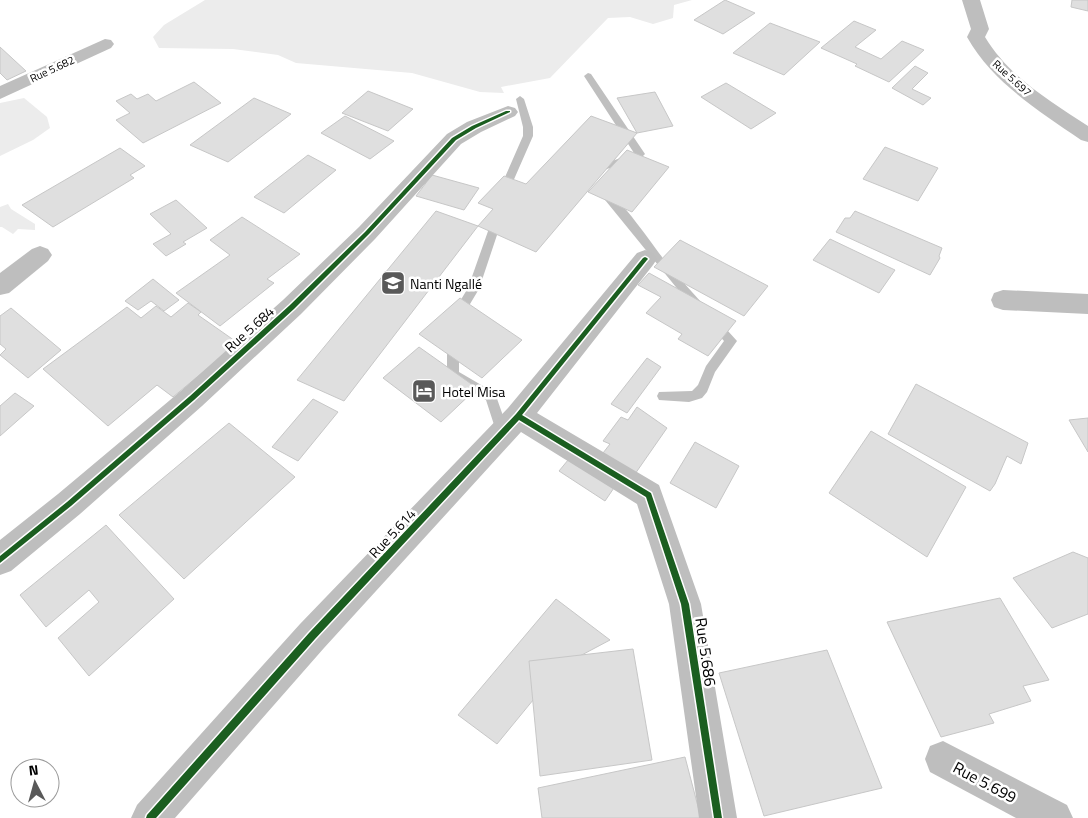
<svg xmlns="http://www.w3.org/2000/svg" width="1088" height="818" font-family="'Titillium Web',sans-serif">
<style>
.green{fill:#ececec}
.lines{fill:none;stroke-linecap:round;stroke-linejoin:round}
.stream{fill:#bfbfbf;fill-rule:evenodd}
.building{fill:#dfdfdf;stroke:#c7c7c7}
.minor{fill:#bebebe;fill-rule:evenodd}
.cycleway-casing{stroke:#fff;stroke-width:3}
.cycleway{fill:#1b5e20;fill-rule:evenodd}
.labels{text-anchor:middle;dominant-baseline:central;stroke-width:5;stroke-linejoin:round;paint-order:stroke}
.far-street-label{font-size:11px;fill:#000;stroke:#fff}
.poi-label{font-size:14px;fill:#000;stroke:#fff;text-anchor:start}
.street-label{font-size:14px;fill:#000;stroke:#fff}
.near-street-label{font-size:16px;fill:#000;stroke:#fff}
</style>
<rect width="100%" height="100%" fill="#fff"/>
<g class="green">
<polygon points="205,0 692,0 674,5 673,18 653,24 630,17 608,18 550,78 501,87 504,93 480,92 412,73 296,63 278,55 256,52 233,49 159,48 153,37 164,25"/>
<polygon points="24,98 47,117 50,128 33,140 0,156 0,103"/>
<polygon points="8,204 11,209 35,224 35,230 18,229 13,234 2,227 0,227 0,207"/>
</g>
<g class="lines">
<g class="stream">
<polygon points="588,73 591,74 645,154 643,156 596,173 593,172 593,168 634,153 584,76"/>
<polygon points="520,96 524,99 533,127 533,136 508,193 503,196 498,193 523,136 523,127 516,99"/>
<path d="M 605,190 C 617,193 655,248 665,261 C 677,275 689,289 701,302 L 703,305 L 701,308 L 693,308 L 601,195 L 601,191 Z"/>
<polygon points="498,213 503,217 479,289 461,319 453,319 451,316 468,288 493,217"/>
<polygon points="714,318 718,320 737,341 715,372 707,392 702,398 689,402 659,400 657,396 659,392 692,391 698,385 706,366 724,341 708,323"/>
<polygon points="453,336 457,338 459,341 459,372 495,393 508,430 507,434 502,436 497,434 486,400 449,378 447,374 447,341 449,338"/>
</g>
</g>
<g class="building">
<polygon points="725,0 755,13 723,34 694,20"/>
<polygon points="1072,0 1088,0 1088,11 1071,7"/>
<polygon points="854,21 876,30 855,47 881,59 902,41 924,50 889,82 855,66 857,64 821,48"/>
<polygon points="770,23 820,42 784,75 733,53"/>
<polygon points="0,47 26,71 7,80 0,73"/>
<polygon points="915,66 928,73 912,89 931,98 923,105 892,88"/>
<polygon points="194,82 221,103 143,143 116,120 130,113 116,101 131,94 137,99 148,94 156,101"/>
<polygon points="726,83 776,113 751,129 701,97"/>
<polygon points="368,91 413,109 388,131 342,113"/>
<polygon points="655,92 673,126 637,133 617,98"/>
<polygon points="254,98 291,114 228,162 190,145"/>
<polygon points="345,116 394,141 370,159 321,133"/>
<polygon points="591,116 637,133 536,252 478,226 493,209 478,203 504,176 526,184"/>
<polygon points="885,147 938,168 918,201 863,179"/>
<polygon points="120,148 145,166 130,175 134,178 53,227 22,205"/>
<polygon points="627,150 669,167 632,212 588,192"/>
<polygon points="308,155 336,170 284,213 254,197"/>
<polygon points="432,175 479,188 464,210 416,196"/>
<polygon points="176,200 207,228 183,242 186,244 166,256 153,244 171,234 150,214"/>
<polygon points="436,211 478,226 344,401 297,380"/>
<polygon points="855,211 942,248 939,256 940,258 930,275 836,232 845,218 850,218"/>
<polygon points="242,217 300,254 267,279 274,283 220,326 176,293 230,255 210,240"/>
<polygon points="830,239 895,270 879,293 813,260"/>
<polygon points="680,240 768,286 744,316 654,267"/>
<polygon points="649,273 736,321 708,356 678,339 682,334 646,313 661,297 638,285"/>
<polygon points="153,279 179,300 164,311 151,301 138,310 125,301"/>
<polygon points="460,298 522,340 482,378 419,334"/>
<polygon points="188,303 201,312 198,315 238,343 173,397 157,385 108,426 43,369 127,307 141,318 156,306 171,317"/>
<polygon points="11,308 61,350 28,378 0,355 6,349 0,344 0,316"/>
<polygon points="419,347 477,388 441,422 383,378"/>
<polygon points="647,358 661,367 627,413 611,404"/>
<polygon points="916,384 1028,443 1021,464 1007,456 995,484 990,491 888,434"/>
<polygon points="15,393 34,406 0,436 0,406"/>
<polygon points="313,399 338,412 298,461 272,447"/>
<polygon points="637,407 667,428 635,474 603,453 610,444 603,441 621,417 628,420"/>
<polygon points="1088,418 1088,452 1069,420"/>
<polygon points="229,423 295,477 184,579 119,515"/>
<polygon points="871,431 966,487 927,557 829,493"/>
<polygon points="695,442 739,466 716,508 670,483"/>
<polygon points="573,454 618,482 605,501 559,471"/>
<polygon points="106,525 174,599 89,676 58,638 99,602 89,590 46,627 20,595"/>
<polygon points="1073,552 1088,558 1088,614 1052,628 1013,578"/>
<polygon points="1000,598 1049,680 1023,686 1031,701 989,714 994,723 941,737 887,622"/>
<polygon points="556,599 610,640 561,666 497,744 458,715"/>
<polygon points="633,649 652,760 540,776 529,661"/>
<polygon points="827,650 882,788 764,816 719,673"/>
<polygon points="685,757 701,818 542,818 538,788"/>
</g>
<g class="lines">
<g class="minor">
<path d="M 962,0 L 980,0 L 989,29 L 985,37 C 1009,77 1050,101 1088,126 L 1088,142 L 1081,140 C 1038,110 993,83 967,37 L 971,29 Z"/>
<polygon points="105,39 111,40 114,44 111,48 0,99 0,86"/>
<polygon points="508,106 515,108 518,112 515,116 481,132 461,144 375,239 301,314 202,406 80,514 11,571 0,575 0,540 58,494 182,390 283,300 359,227 447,134 467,122"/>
<polygon points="40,246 48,249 52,255 48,261 9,293 0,295 0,273 32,249"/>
<polygon points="645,250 653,253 657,259 653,265 537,413 659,485 701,604 737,818 699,818 669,604 637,504 521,432 324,648 175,818 131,818 137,805 300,624 508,408 637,253"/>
<polygon points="1003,290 1088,294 1088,314 1003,310 994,307 991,300 994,293"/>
<polygon points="943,741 1067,805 1073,818 1016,818 930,772 925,759 930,746"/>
</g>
<defs>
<g id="cycleway">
<polygon points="506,111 510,111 510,112 476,128 456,140 369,234 294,309 194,400 71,506 0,563 0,556 67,502 190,396 290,305 365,232 452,138 472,126"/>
<polygon points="645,257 647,258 648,259 647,260 522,415 651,493 689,604 722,818 714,818 681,604 646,497 519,420 315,639 156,818 146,818 147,815 309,633 516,414 643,258"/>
</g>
</defs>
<use href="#cycleway" class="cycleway-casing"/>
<use href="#cycleway" class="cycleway"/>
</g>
<defs>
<symbol id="school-square" viewBox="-11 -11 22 22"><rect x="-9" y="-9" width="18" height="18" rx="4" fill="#595959" stroke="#fff"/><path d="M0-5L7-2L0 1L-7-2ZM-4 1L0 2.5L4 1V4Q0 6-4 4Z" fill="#fff"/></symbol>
<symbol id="hotel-square" viewBox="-11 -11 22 22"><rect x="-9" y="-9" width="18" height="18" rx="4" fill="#595959" stroke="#fff"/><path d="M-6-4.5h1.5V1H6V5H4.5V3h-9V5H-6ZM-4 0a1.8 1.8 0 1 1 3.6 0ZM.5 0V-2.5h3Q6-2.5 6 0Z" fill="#fff"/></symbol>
</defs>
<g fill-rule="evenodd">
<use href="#school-square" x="379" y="269" width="28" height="28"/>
<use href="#hotel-square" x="410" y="377" width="28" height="28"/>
</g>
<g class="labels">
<g class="far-street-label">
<text transform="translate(52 69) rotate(-25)">Rue 5.682</text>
<text transform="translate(1012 78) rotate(42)">Rue 5.697</text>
</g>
<g class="poi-label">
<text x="410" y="283">Nanti Ngallé</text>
<text x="442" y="391">Hotel Misa</text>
</g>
<g class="street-label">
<text transform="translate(249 329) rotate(-42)">Rue 5.684</text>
<text transform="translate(392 533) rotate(-47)">Rue 5.614</text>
</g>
<g class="near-street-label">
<text transform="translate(706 652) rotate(82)">Rue 5.686</text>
<text transform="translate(985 782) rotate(28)">Rue 5.699</text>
</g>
</g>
<g transform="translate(35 783) rotate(354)"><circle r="24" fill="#ffffff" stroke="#999999"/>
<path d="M0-4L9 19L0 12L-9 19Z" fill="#595959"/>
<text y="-8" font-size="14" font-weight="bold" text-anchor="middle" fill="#000000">N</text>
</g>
</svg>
